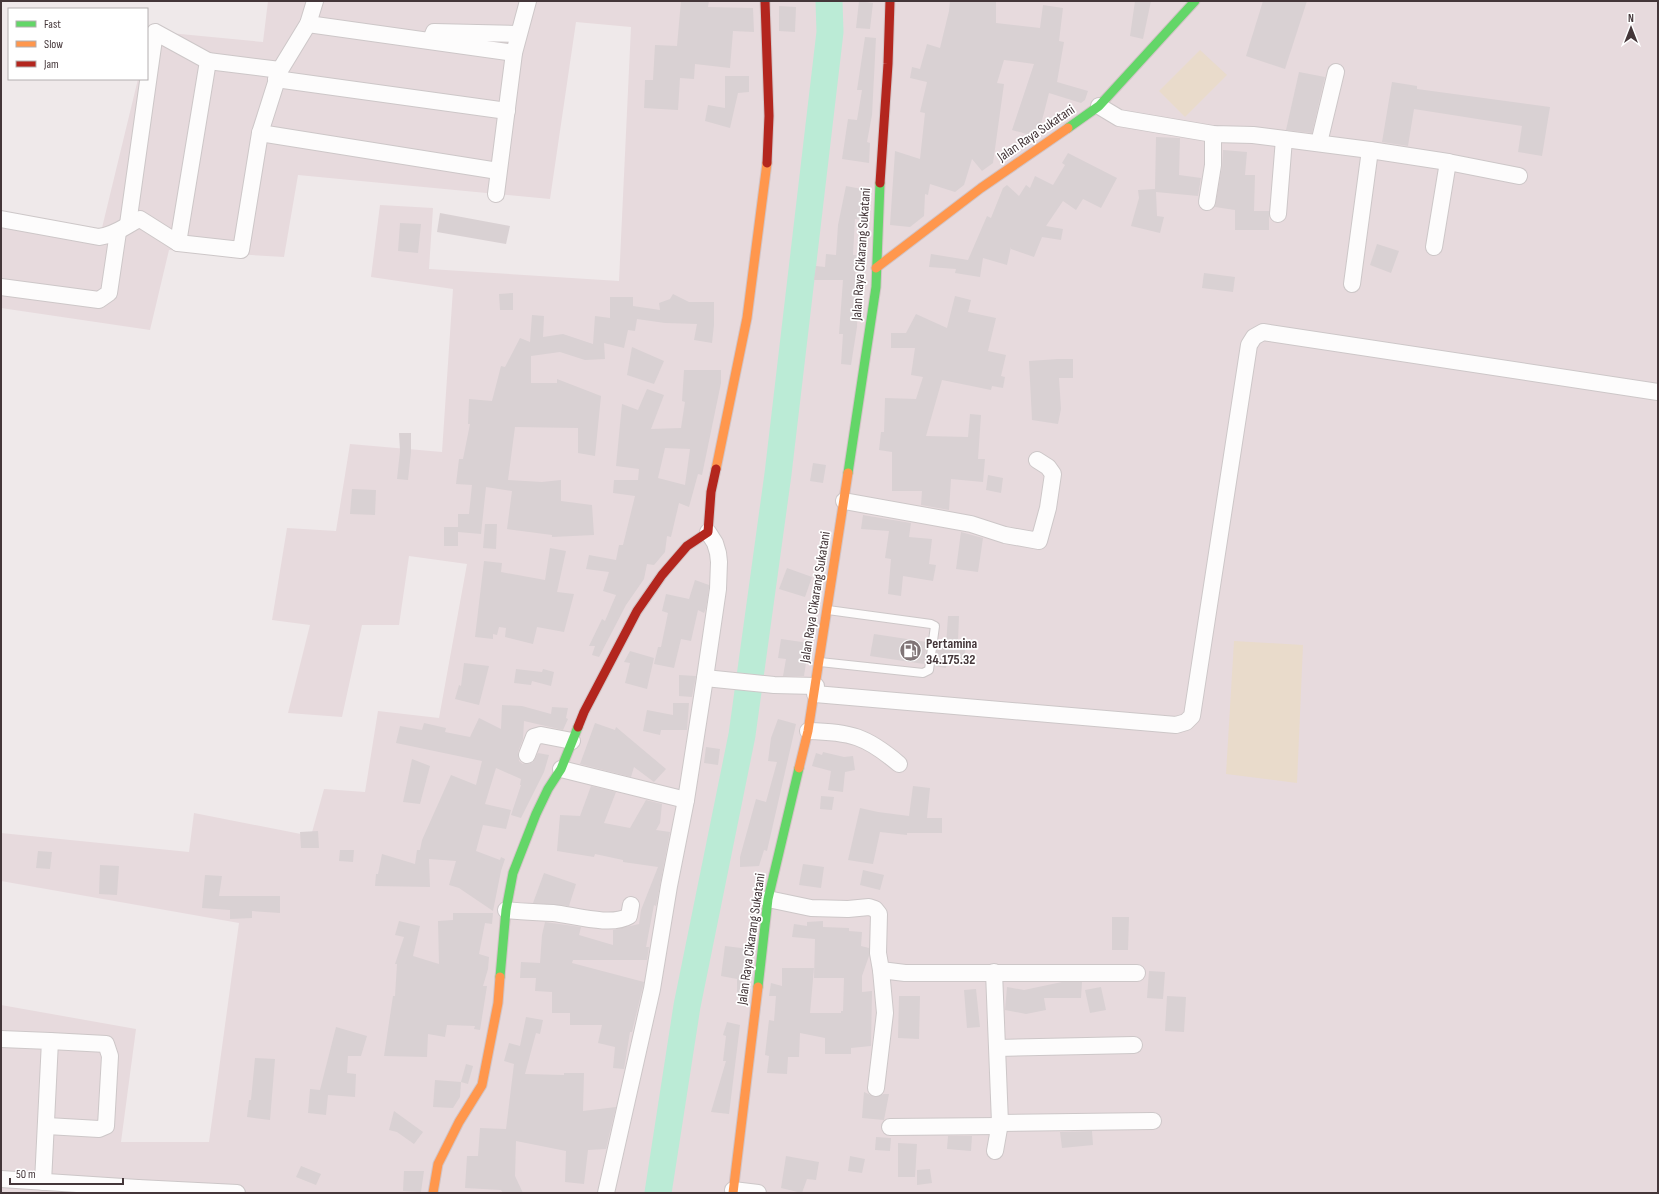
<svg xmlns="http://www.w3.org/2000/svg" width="1659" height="1194" font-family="'Sofia Sans Condensed',sans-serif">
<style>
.residential{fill:#e7dadd}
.green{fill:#e9dbcb}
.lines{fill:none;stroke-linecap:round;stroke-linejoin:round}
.river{stroke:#bbebd6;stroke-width:27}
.building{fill:#d9d1d3;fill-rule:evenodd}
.lane-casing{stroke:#cdc7c8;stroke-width:10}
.street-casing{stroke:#cdc7c8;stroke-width:18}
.fast-casing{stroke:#d2c4c6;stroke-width:11}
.slow-casing{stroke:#d2c4c6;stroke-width:11}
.jam-casing{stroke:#d2c4c6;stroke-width:11}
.lane{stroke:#fdfcfc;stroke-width:8}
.street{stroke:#fdfcfc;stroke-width:16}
.fast{stroke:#63d668;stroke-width:9}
.slow{stroke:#ff974d;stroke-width:9}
.jam{stroke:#b3261e;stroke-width:9}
.labels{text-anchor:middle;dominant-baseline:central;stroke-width:3.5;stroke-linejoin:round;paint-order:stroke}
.street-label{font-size:14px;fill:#443639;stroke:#fff}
.poi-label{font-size:14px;font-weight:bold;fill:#443639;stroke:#fff;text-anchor:start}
</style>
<rect width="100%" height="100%" fill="#efe9ea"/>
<polygon class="residential" points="268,1 1658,1 1658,1193 1,1193 1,1005 136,1029 121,1142 209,1142 239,923 1,881 1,833 189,852 194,813 311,836 324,789 365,792 378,711 439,718 467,564 409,556 399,625 362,625 342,717 288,713 310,625 272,620 287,528 336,531 350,444 442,452 453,289 371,277 380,205 433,208 429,269 619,281 631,27 576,22 550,199 298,175 284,257 169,250 150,330 1,308 1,213 101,232 138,79 147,79 149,31 263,42"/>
<g class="green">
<polygon points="1200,50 1227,75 1185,117 1159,91"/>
<polygon points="1234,641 1303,645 1297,783 1226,774"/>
</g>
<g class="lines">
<polyline class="river" points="658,1193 687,1006 742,735 778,474 830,32 829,1"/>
</g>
<g class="building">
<polygon points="681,1 709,1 708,7 753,8 754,32 733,31 730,68 695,64 694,79 680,78 678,110 644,108 645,80 653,80 655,45 677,46"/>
<polygon points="859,1 873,3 870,29 856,28"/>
<polygon points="950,1 996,1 996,23 1040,28 1043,5 1063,8 1059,41 1064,42 1057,82 1088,91 1085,100 1081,103 1049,93 1039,132 1034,136 1012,130 1034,64 1004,60 997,83 1004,84 993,163 982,171 972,159 964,185 955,192 930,184 928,195 925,194 924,216 910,227 890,225 895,151 920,159 925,113 920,112 927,82 910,78 912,67 920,69 927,44 940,48 949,11"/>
<polygon points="1135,1 1151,1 1143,39 1130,36"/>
<polygon points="1263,1 1307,1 1285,69 1246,56"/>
<polygon points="779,6 796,7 795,32 779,31"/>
<polygon points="865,37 876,38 872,115 867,142 870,143 869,163 842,159 848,119 857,120 862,90 857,90"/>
<polygon points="1299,72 1325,77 1312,133 1286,130"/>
<polygon points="725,76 749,76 749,92 738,93 730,128 705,121 708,105 725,108"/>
<polygon points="1392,82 1417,86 1417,89 1550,107 1542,156 1518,152 1522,126 1414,109 1408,146 1382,142"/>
<polygon points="1156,137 1180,138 1179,175 1201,178 1198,196 1156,192 1157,216 1164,217 1160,233 1131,226 1139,198 1138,190 1155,189"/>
<polygon points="1223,150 1247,152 1245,175 1255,175 1254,211 1269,211 1269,230 1235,230 1235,210 1215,207 1222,167"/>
<polygon points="1068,153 1117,178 1101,208 1083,199 1076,210 1063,201 1046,226 1063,229 1061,240 1042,237 1034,257 1011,249 1011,247 1007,265 983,258 980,277 955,273 956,269 929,267 931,254 968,260 987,216 991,218 1003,188 1007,185 1019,196 1026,185 1030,188 1035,176 1053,185 1065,165 1062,163"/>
<polygon points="846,186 867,190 865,221 855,219 853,255 856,255 855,286 859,286 857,327 851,365 841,364 843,334 839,334 843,280 814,280 816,266 825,267 826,254 836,255 838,225"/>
<polygon points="440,213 510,226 506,244 437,232"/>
<polygon points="400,223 421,224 418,253 398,251"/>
<polygon points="1377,244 1399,251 1391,273 1370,265"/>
<polygon points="1204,273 1235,277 1233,292 1202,288"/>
<polygon points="513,293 513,310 500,310 499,294"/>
<polygon points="673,294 689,302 714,302 714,325 712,343 694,340 697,324 665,323 637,319 635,331 628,330 624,348 604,343 605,359 585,360 560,352 531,356 531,383 557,383 557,379 601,396 595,456 578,453 578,428 515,427 508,480 542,482 561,480 561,501 592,505 594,535 552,537 552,535 507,529 512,491 486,487 481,534 458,532 458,546 444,546 444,527 458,527 458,514 469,514 472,485 456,484 459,459 463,459 470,424 468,424 469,399 492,401 501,366 505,367 520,338 530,342 532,315 544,316 543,337 563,334 593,344 595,316 610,318 610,297 633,297 633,306 660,310 659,303 670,299"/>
<polygon points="955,296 971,300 968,312 996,318 988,351 1006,355 1001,376 1005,377 1003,388 992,386 991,390 942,380 926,436 968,437 970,414 981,415 978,459 985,459 983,482 951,479 949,510 921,505 922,491 892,491 892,452 879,450 881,432 884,432 885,398 916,399 923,377 911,375 915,348 891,348 891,333 906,333 916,314 947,328"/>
<polygon points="632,347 664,361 654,384 627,375"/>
<polygon points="1058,359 1073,359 1073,378 1059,378 1061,409 1058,424 1032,420 1029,361"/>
<path d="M 684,370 L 721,370 L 721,383 L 702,475 L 698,474 L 689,507 L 679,503 L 671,537 L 667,536 L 665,552 L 654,565 L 647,564 L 644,579 L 626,605 L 599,657 L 592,655 L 595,646 L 589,646 L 602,619 L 605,621 L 616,595 L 603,591 L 609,572 L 586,569 L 589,555 L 616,560 L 619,545 L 623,545 L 635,496 L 613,493 L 614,480 L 638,480 L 639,469 L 616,466 L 622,404 L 638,410 L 647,389 L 664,395 L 651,429 L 681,428 L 685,402 L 682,401 ZM 665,448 L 690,449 L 685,485 L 658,478 Z"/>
<polygon points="399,433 411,433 411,452 408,480 397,479 400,451"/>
<polygon points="813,463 826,465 823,483 810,481"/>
<polygon points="988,475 1003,478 1001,493 986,490"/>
<polygon points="352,489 376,490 375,515 350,514"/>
<polygon points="863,515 911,523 909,537 932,539 929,564 936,565 933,581 903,576 901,596 888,594 891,559 885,558 889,531 861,529"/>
<polygon points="485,524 497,524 496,549 483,548"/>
<polygon points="961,532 983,538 978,572 956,569"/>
<polygon points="550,548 566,551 557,592 574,594 564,632 537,627 533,644 505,637 506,628 499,627 497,635 493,634 493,639 475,637 484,561 502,563 501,572 545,580"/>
<polygon points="787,568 812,577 805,597 779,589"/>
<polygon points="695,580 709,585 709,588 706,608 704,613 698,610 691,641 681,639 674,668 654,664 658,647 661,647 668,613 662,611 666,594 689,599"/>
<polygon points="948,616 959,616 958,642 966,643 964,662 947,660 946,668 935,666 938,644 946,645"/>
<polygon points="874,634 927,642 924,664 870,656"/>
<polygon points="781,639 809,643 804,676 783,676 786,659 778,658"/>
<polygon points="630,651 654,658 647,689 625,683 630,663 624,662"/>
<polygon points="464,663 489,666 479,705 455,699 459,685 461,686"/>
<polygon points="516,669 542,672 543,669 554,672 551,686 532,681 531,685 514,683"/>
<polygon points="679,675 696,676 692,697 679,696"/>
<polygon points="673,703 689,703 687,730 661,730 660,735 643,731 647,710 673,715"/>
<polygon points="502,705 522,706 551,714 552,707 568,708 566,718 568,719 563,730 524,721 523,739 518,752 519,761 523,764 529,764 533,762 538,753 549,755 544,772 521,818 511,815 521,785 520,785 521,779 496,768 485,804 511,810 506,829 483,825 476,851 500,860 501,857 505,859 501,871 493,911 459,888 449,885 456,861 429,859 430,887 375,886 376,874 378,874 382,854 415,864 417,850 420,850 422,840 451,775 476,785 482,761 396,743 400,726 422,730 424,723 446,728 445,732 470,737 479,718 501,729"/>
<polygon points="778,719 796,724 767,851 764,850 759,866 740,867 740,857 756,799 766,802 777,762 768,761 771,738"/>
<polygon points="595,723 615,730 616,727 666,769 654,782 634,767 631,777 580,764"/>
<polygon points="706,747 720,749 718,765 704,763"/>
<polygon points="823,752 844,757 853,756 855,770 845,772 843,792 828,790 831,771 812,766 816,753 822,755"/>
<polygon points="412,759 430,766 420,804 403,802"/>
<polygon points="591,786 616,792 604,823 630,828 646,800 662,804 660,823 656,830 670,832 656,906 654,905 646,947 649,947 647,960 573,960 572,963 644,982 632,1032 630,1032 624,1069 613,1068 615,1047 598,1043 602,1025 570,1025 570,1013 552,1013 552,992 535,991 536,978 520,978 521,962 540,963 542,935 545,922 581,927 579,935 613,945 613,930 639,924 641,910 658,867 623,862 623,860 595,854 594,857 557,851 560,815 580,816"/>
<polygon points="913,786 930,788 927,818 942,818 942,833 907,833 907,835 880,832 873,864 848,860 860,808 878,812 909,816"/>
<polygon points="821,796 834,797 832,810 820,809"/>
<polygon points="318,831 319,848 301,848 300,832"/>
<polygon points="340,850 354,850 353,862 339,861"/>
<polygon points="38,851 52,852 50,869 36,868"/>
<polygon points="803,864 824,867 821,888 799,885"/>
<polygon points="100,865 119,866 117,895 99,894"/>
<polygon points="863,870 884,875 880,890 860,885"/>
<polygon points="544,873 576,884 569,906 533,903"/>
<polygon points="205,875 222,876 219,896 280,896 280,913 252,911 252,918 230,919 230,910 202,908"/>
<polygon points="453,913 493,913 492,924 485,923 479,954 489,957 488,969 483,986 487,986 480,1030 474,1029 475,1026 447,1025 445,1037 428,1034 427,1057 384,1056 393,996 395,996 397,964 395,964 404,937 395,935 399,921 420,926 413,956 439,964 438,921 453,920"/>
<polygon points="1112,917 1129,917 1128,950 1112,950"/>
<polygon points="823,921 823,927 849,928 849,931 862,932 861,946 869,948 869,956 862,976 862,992 872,991 871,1046 851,1048 851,1054 825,1054 825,1038 800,1033 799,1057 788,1057 787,1074 767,1073 769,1056 765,1055 769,1020 774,1021 776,996 769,996 771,983 782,986 782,968 814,968 810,1013 841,1013 841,1011 843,1011 844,978 814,978 815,939 792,937 794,924 807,926 807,922"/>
<polygon points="725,946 749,949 744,995 737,995 737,979 721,976"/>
<polygon points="1149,971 1165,972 1163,999 1147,998"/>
<polygon points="1062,982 1082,982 1081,998 1044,998 1046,1010 1026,1014 1005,1010 1007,987 1024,990"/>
<polygon points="1101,987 1106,1010 1090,1013 1085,990"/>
<polygon points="976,989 980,1027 967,1028 964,990"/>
<polygon points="899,996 920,996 919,1039 898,1038"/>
<polygon points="1167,996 1186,997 1184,1032 1165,1031"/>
<polygon points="526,1017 543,1020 540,1034 536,1033 525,1074 564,1075 564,1073 584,1073 583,1111 616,1107 606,1149 588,1150 584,1184 565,1182 566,1151 516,1141 515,1176 523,1193 503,1193 501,1190 465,1188 467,1156 478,1156 480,1128 506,1129 514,1064 504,1061 509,1043 520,1046"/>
<polygon points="727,1022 740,1025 729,1114 711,1112 726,1061 723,1061 726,1036 723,1035"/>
<polygon points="336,1027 367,1036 361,1056 348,1056 347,1073 356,1074 355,1097 328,1095 326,1115 308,1113 310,1089 320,1090"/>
<polygon points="255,1058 275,1059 270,1120 247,1117 249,1100 251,1100"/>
<polygon points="466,1064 473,1066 468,1084 461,1082"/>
<polygon points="435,1080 461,1082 460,1097 453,1108 433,1107"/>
<polygon points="864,1092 875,1097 884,1094 889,1094 884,1120 862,1118"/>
<polygon points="394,1111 423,1132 414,1144 397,1132 389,1130"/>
<polygon points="1092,1131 1093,1145 1062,1148 1060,1132"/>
<polygon points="948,1136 972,1136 971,1151 947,1149"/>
<polygon points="876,1137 891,1138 890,1151 875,1150"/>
<polygon points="898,1143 917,1144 915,1177 898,1177"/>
<polygon points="786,1156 819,1162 816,1180 807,1179 802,1193 781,1188"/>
<polygon points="850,1156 865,1159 862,1173 848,1171"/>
<polygon points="301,1166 321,1174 316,1185 296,1177"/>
<polygon points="930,1169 932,1183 917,1185 917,1170"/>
<polygon points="404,1171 424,1171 421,1192 403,1191"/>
</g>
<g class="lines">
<defs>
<polyline id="lane" points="820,662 923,673 929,670 935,626 931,624 828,610"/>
<g id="street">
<polyline points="308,24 514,53"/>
<polyline points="432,37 434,32 518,34"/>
<polyline points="276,79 507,111"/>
<polyline points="1099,106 1119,118 1213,134 1253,135 1370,150 1448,162 1519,176"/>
<polyline points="260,133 498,171"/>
<polyline points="1319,143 1336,72"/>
<polyline points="496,194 514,53 528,1"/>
<polyline points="1207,202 1213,165 1213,134"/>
<polyline points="1278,214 1284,139"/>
<path d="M 1,219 L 99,237 C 116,235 126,225 140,219 L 178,243 L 241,250 L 260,133 L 280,70 L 308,24 L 315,1"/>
<polyline points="128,224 155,32 208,61 280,70"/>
<polyline points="178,243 208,61"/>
<polyline points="1434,247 1448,162"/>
<polyline points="1352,284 1370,150"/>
<polyline points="1,287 99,300 109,293 118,232"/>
<polyline points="844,501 971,524 1005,535 1039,541 1048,508 1053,474 1048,467 1037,460"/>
<polyline points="705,678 774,685 816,686"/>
<polyline points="815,694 1176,725 1186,722 1192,716 1249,345 1254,337 1263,332 1658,392"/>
<path d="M 808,731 C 851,732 866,736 899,764"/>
<polyline points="527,755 534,737 541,735 572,741"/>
<polyline points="561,769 686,800"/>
<polyline points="768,899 811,908 848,909 869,907 875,909 879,914 878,953 881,970 905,973 1137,973"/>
<path d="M 506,910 C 522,912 537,912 553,913 C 573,915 611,927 629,916 L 631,905"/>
<polyline points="994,972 1000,1123 995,1151"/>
<polyline points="1,1039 50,1041 43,1182"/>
<polyline points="998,1048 1134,1045"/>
<polyline points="876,1088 885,1013 881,970"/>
<polyline points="1000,1123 1153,1121"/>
<polyline points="47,1126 99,1129 106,1126 110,1056 106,1044 50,1041"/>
<polyline points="890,1127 999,1126"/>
<polyline points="1,1179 138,1188"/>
<polyline points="733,1190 758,1193"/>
<polyline points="137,1193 138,1188 237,1193"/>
<polyline points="606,1193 652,989 669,886 686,800 705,678 718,589 719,562 718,553 715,543 708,532"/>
</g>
<g id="fast">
<polyline points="1068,128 1099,106 1195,1"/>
<polyline points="848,473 876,287 880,183"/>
<polyline points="500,977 506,910 513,873 536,814 548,789 561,769 578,727"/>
<polyline points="758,987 768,899 799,768"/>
</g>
<g id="slow">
<polyline points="876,268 981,188 1068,128"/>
<polyline points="716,469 747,318 767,163"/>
<polyline points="799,768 808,731 848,473"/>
<polyline points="433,1193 438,1164 459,1122 482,1085 498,1003 500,977"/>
<polyline points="733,1193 758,987"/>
</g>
<g id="jam">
<polyline points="765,1 769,116 767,163"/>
<polyline points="880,183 888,64 890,1"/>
<polyline points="578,727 584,712 637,611 662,575 687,546 708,532 711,492 716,469"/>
</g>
</defs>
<use href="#lane" class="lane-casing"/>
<use href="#street" class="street-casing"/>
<use href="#fast" class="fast-casing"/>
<use href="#slow" class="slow-casing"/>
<use href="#jam" class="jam-casing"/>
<use href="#lane" class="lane"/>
<use href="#street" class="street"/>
<use href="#fast" class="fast"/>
<use href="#slow" class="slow"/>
<use href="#jam" class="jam"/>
</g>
<defs>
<symbol id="fuel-disc" viewBox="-11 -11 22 22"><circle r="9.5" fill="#807577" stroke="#fff"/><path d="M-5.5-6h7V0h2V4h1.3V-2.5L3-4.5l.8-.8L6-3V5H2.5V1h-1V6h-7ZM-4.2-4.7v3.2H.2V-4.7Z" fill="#fff"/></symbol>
</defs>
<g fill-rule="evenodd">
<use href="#fuel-disc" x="898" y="638" width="25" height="25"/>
</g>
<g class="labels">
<g class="street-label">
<text transform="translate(1036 133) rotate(-34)">Jalan Raya Sukatani</text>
<text transform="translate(861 254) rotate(-86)">Jalan Raya Cikarang Sukatani</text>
<text transform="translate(815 597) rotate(-81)">Jalan Raya Cikarang Sukatani</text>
<text transform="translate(751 939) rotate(-82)">Jalan Raya Cikarang Sukatani</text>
</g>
<g class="poi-label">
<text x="926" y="643">Pertamina<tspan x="926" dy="16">34.175.32</tspan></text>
</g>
</g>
<rect width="1659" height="1194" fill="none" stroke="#443639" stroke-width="4"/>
<rect x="8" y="8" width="140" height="72" fill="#ffffff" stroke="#b4afb0"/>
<rect x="16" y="21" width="20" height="6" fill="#63d668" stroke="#b4afb0"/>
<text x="44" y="28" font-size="12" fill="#443639">Fast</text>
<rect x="16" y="41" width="20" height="6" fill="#ff974d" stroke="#b4afb0"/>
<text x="44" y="48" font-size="12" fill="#443639">Slow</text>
<rect x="16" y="61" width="20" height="6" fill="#b3261e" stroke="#b4afb0"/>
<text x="44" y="68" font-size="12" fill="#443639">Jam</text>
<g transform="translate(1631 28)" stroke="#ffffff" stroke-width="3" paint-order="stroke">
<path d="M0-3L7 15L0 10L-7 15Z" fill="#443639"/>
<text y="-6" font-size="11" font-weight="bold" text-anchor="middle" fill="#443639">N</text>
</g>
<path d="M10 1178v6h113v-6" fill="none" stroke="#443639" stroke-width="2"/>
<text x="16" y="1178" font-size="12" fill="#443639" stroke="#ffffff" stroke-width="3" paint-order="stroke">50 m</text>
</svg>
